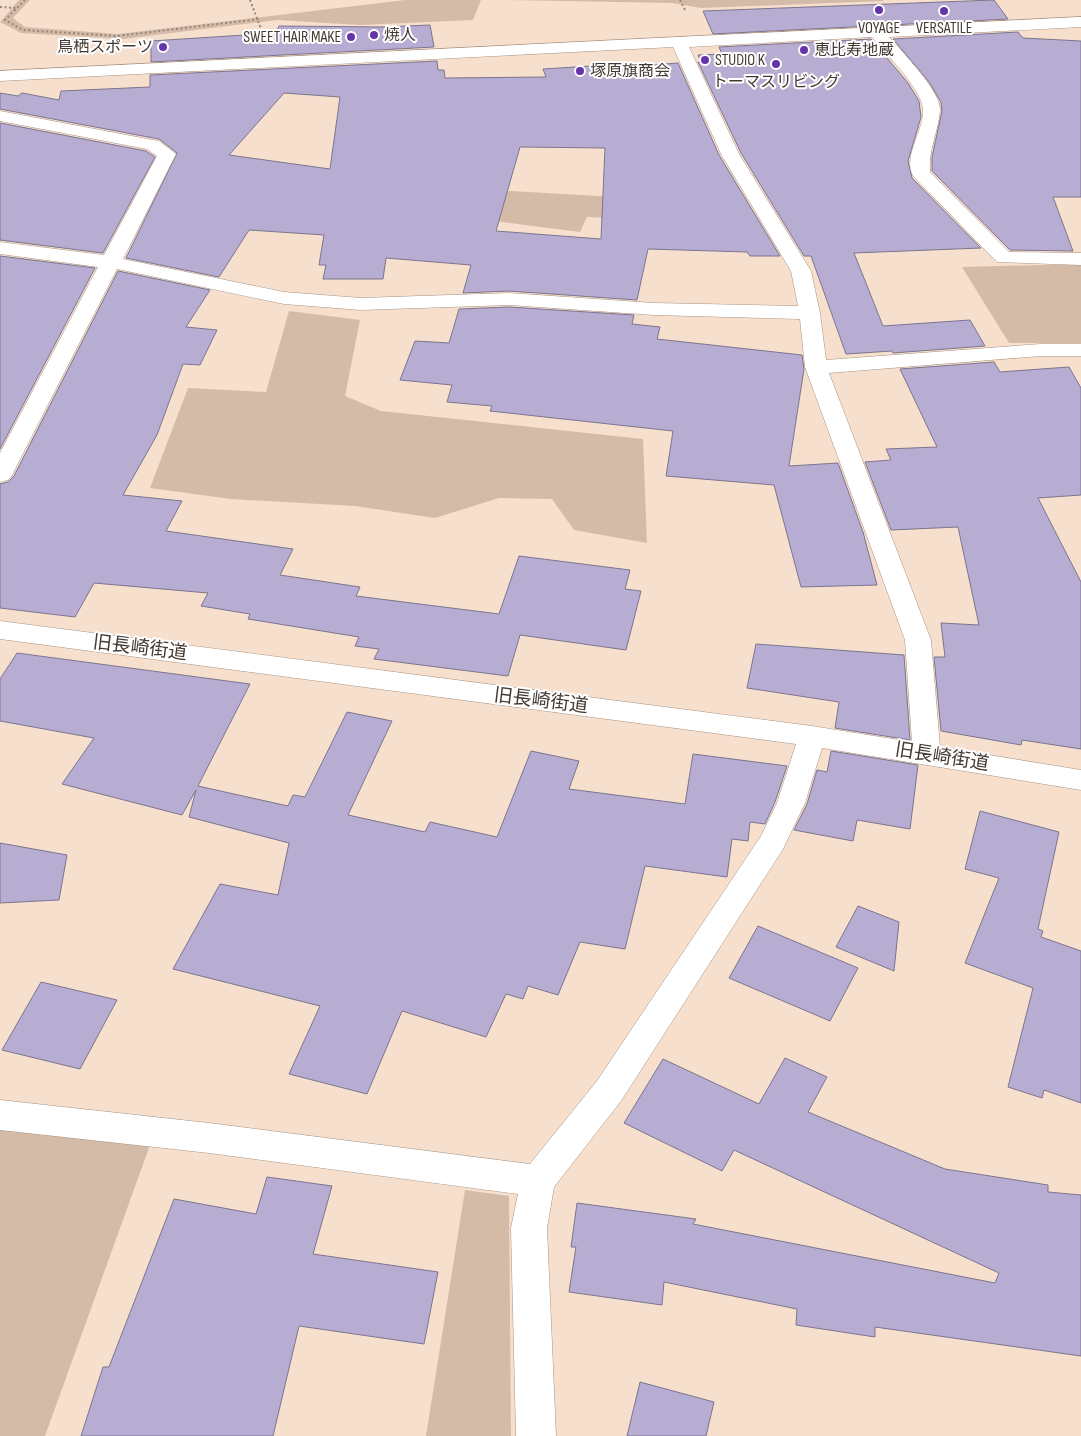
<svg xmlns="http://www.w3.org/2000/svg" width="1081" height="1436" font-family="'Sofia Sans Condensed','Noto Sans JP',sans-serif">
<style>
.green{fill:#d4bba8}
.building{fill:#b7acd2;stroke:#7c758d;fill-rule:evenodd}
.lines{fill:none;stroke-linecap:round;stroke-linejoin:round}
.minor-casing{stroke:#a99382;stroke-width:1}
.path{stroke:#96867a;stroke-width:2;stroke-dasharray:2 2.5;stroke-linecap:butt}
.minor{fill:#fff;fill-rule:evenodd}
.poi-dot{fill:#6533aa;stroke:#fff;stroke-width:2}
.labels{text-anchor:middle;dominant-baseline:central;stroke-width:4;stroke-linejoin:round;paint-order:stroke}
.far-poi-label{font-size:16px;fill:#443a33;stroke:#fff;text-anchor:start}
.street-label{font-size:19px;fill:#443a33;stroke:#fff}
</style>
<rect width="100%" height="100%" fill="#f7dfcd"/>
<g class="green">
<polygon points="19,0 30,0 13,18 25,27 118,34 405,0 481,0 473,20 360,25 277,20 123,39 21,33 0,22"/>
<polygon points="503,0 883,0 884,1 701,8 672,3"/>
<polygon points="511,191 668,200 667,220 587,217 580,232 456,216 454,196"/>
<polygon points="1081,264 1081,343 1009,343 962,267"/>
<polygon points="289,311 360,320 345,396 381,411 643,439 647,543 574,530 552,499 499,498 435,518 355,506 231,499 150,488 188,388 266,392"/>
<polygon points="0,1127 150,1145 45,1436 0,1436"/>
<polygon points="465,1190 509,1196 511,1436 426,1436"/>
</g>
<g class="building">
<polygon points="994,0 1008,19 713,34 703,11"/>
<polygon points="430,25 434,47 151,62 151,41 276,33 279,26 381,27"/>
<polygon points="1018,32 1023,38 1081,41 1081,197 1053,197 1073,251 1010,250 932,171 932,157 942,111 941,102 929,82 893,39"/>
<polygon points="871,39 908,83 919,101 921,117 908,161 912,178 981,248 854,253 883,326 970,320 985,346 893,353 892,351 846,354 811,256 804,256 741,153 698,62 701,62 698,55 722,54 719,47"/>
<path d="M 437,61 L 438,70 L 444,70 L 445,78 L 546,77 L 543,69 L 591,66 L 593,70 L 678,63 L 719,155 L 780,256 L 750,256 L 747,252 L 648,249 L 637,300 L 509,291 L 463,293 L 471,265 L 386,258 L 383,279 L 323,279 L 326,265 L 319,265 L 324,235 L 249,230 L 219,277 L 126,258 L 177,153 L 159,139 L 0,109 L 0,93 L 18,96 L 22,93 L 59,100 L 61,91 L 150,87 L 150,75 ZM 284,93 L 340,97 L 330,169 L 229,155 ZM 520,147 L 605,148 L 601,239 L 496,231 Z"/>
<polygon points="0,123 146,151 155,157 103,253 0,240"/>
<polygon points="0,256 95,268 0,449"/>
<polygon points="118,271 210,290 186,327 217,330 200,365 183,364 157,435 123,495 182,501 166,531 293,549 280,575 360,587 356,596 499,614 519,556 630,570 625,589 641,591 626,650 520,635 508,676 374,659 379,649 355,646 359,637 248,619 250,614 201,606 208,593 94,583 75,617 0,608 0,484 8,482 14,476"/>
<polygon points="509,307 634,315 632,324 660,327 657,339 802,355 804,369 789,466 838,463 863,532 877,585 801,587 774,485 666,476 673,431 490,411 492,406 447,402 452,385 400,380 415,341 449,343 459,309"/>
<polygon points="994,362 1000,372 1069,367 1081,388 1081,495 1038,498 1081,582 1081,749 1022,740 1021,745 941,731 934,657 945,657 941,623 979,625 958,527 891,530 865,462 891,460 886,449 937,447 900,369"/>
<polygon points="756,644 904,655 910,740 835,728 839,702 747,688"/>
<polygon points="17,653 250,684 198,786 288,806 293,795 305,797 347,712 392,721 348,815 425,832 430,822 497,837 531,751 579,761 569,789 685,804 693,754 787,766 775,802 765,824 750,822 748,841 732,839 727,877 645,866 625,949 580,942 558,995 528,986 523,999 506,994 486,1037 402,1011 367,1094 289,1074 320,1006 173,969 220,884 278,895 289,843 189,817 196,790 182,815 62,784 94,738 0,721 0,679"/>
<polygon points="831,751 918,765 910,829 857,820 853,841 794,830 807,804 817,770 827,772"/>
<polygon points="980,811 1059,832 1038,929 1043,931 1041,937 1081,951 1081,1103 1044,1090 1042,1098 1008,1087 1033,988 965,963 999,878 965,869"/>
<polygon points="0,843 67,855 59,900 0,903"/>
<polygon points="858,906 899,922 894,971 836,947"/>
<polygon points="758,926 858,968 830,1021 729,978"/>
<polygon points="41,982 117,1000 80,1069 2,1050"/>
<polygon points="785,1058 827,1077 808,1112 945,1169 1048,1185 1048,1192 1081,1195 1081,1356 875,1327 875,1337 796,1325 797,1309 664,1282 662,1305 569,1292 576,1247 571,1247 577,1203 696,1219 693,1224 995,1283 999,1273 734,1150 722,1171 624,1123 663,1059 759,1104"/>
<polygon points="267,1177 332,1186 313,1254 438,1272 424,1344 299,1326 273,1436 81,1436 103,1367 109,1367 174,1199 256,1214"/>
<polygon points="640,1382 714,1402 706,1436 627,1436"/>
</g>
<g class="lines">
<defs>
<path id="minor" d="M 1081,17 L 1081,27 L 889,37 C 901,51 942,92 940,111 C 938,132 928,151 930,172 L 1009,252 L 1081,253 L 1081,265 L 997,262 L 914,177 C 901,158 925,130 923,109 C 922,89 885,53 872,37 L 689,47 L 739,154 L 811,271 L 820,313 L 826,360 L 1041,344 L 1081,344 L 1081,356 L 1041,356 L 829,373 L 931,640 L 940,747 L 1081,770 L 1081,790 L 822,748 L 805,803 L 783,849 L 621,1101 L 554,1187 L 547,1228 L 556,1436 L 516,1436 L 511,1228 L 518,1194 L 209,1153 L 0,1130 L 0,1100 L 209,1123 L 530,1164 L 597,1081 L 761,836 L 777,803 L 796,744 L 0,639 L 0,621 L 812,726 L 912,742 L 905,640 L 805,367 L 800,319 L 654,315 L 509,305 L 361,310 L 284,304 L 117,269 L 12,475 L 8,480 L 0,482 L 0,453 L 98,267 L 0,254 L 0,242 L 104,255 L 157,156 L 147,149 L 0,121 L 0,111 L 153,140 L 159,141 L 176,154 L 123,259 L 284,292 L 361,298 L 509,293 L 654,303 L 798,306 L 791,271 L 721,154 L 673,47 L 0,81 L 0,71 Z"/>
</defs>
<use href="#minor" class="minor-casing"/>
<g class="path">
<polyline points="25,0 5,20 23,30 117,36 259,19"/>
<polyline points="250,0 263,34"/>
<polyline points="680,0 686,12"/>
<polyline points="0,7 17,8"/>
</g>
<use href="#minor" class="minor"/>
</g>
<g class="poi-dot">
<circle cx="879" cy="10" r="5"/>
<circle cx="944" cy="11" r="5"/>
<circle cx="374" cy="35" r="5"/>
<circle cx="351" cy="37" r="5"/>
<circle cx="163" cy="47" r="5"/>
<circle cx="804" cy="50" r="5"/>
<circle cx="705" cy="60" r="5"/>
<circle cx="776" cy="64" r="5"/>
<circle cx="580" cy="71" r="5"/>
</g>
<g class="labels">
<g class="far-poi-label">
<text x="879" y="28" text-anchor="middle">VOYAGE</text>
<text x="944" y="28" text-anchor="middle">VERSATILE</text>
<text x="384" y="35">焼人</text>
<text x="341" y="37" text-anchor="end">SWEET HAIR MAKE</text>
<text x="153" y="47" text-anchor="end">鳥栖スポーツ</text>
<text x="814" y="50">恵比寿地蔵</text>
<text x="715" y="60">STUDIO K</text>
<text x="590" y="71">塚原旗商会</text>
<text x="776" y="82" text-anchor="middle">トーマスリビング</text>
</g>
<g class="street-label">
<text transform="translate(140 648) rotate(7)">旧長崎街道</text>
<text transform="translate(541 701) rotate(7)">旧長崎街道</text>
<text transform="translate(942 757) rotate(9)">旧長崎街道</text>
</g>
</g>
</svg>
